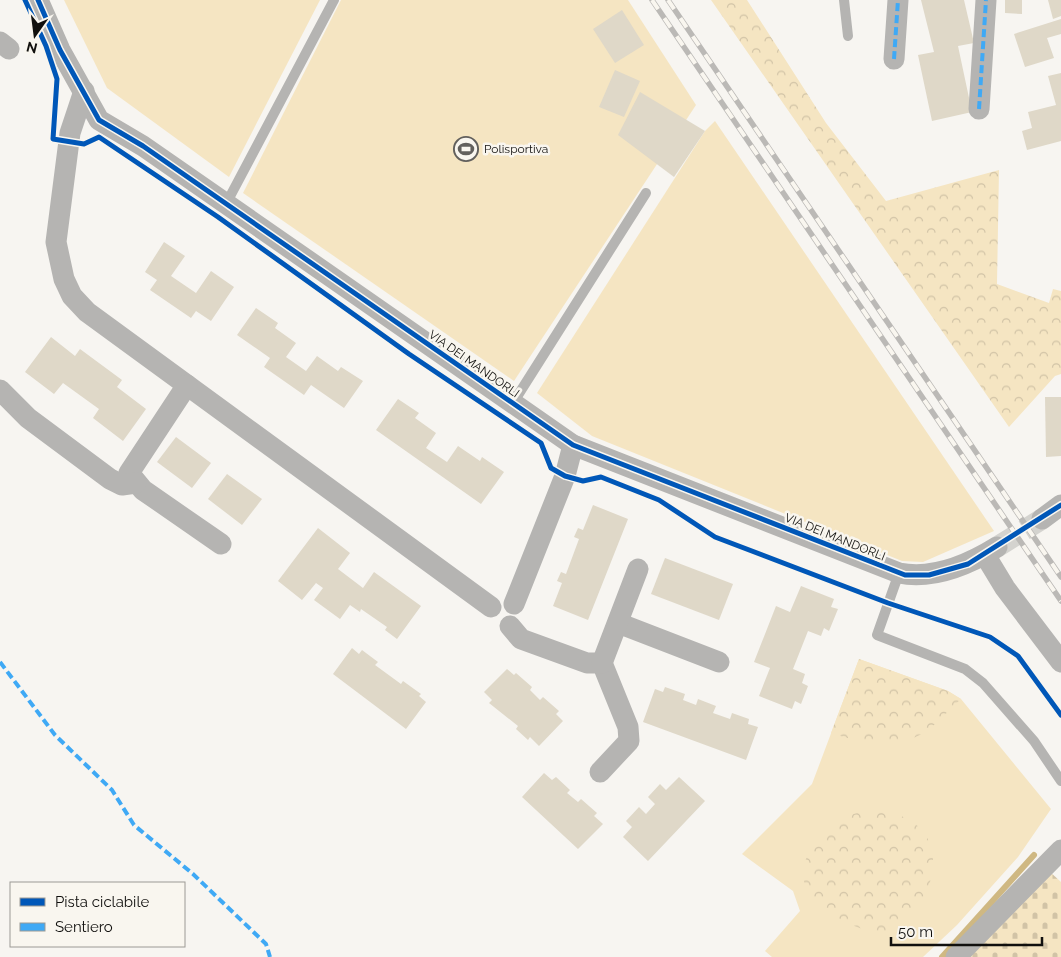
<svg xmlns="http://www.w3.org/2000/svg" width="1061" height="957" font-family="Raleway,sans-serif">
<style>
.grass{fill:#f5e5c2}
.cemetery{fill:url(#cemetery-stones)}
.park{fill:url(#park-crowns)}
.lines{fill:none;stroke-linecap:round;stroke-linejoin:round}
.stream{stroke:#cfb882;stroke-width:6}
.building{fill:#dfd8c8}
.minor-tunnel{stroke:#d4d3cf;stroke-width:21;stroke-dasharray:21 11;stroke-linecap:butt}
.service{stroke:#b5b4b2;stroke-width:10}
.minor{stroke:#b5b4b2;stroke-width:21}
.rail-casing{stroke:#bbb9b6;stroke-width:5.5}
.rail{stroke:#f9f6ef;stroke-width:4;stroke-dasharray:11;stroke-linecap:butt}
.quiet{stroke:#3fa9f5;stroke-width:4;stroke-dasharray:8 4;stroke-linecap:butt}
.cycleway-casing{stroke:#f9f6ef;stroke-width:8}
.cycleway{stroke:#0057b8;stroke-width:5}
.labels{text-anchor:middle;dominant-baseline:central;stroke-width:5;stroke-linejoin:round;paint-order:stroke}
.poi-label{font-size:12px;fill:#11100e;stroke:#f9f6ef;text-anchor:start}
.street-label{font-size:12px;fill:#11100e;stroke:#f9f6ef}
</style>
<defs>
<pattern id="cemetery-stones" width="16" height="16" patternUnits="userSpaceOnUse" patternTransform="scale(1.25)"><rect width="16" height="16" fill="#f5e5c2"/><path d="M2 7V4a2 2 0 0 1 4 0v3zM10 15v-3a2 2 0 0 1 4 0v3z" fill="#d1c3a6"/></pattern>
<pattern id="park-crowns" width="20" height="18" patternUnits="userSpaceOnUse" patternTransform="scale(1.25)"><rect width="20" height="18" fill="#f5e5c2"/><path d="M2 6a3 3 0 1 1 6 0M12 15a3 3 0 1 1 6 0" fill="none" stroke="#d1c3a6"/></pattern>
</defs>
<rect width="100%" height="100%" fill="#f7f5f1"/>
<g class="grass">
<polygon points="64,0 320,0 229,177 107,88"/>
<polygon points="341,0 628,0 696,105 514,381 243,193"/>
<polygon points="715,121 994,531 923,562 902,561 592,436 537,393 705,131"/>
<polygon points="859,659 948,691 961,699 1051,809 1018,857 957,925 923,957 772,957 765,951 800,911 793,891 742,854 812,784"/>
</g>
<polygon class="cemetery" points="1049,871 1061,882 1061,957 969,957"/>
<g class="park">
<polygon points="711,0 747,0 826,123 886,201 999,170 997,284 1049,303 1053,289 1061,291 1061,374 1055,376 1009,427"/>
<path d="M 859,659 L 948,691 L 961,699 C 949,709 939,723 926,731 C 898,751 861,743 831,733 Z"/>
<path d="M 872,810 C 928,813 948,853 922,902 C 915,916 907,928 891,932 C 870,937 837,919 821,907 C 787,880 808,839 839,820 C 849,814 861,812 872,810 Z"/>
</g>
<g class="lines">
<polyline class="stream" points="942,957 1034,855"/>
</g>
<g class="building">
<polygon points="921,0 964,0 974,43 958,46 972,112 932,121 918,55 934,52"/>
<polygon points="1005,0 1022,0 1022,14 1005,13"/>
<polygon points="1048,0 1061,0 1061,16 1053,19"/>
<polygon points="622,10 644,45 615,63 593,29"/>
<polygon points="1061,19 1061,34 1047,38 1054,58 1025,67 1014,34"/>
<polygon points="615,70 640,81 624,117 599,107"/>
<polygon points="1061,73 1061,141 1027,150 1022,131 1032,128 1028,112 1056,105 1048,76"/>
<polygon points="640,92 705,131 674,177 618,135"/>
<polygon points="164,242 185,256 171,276 196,293 211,271 234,287 211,321 196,311 191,318 150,290 157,280 145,272"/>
<polygon points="256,308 278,323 275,328 296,343 286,357 306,371 317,356 338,371 341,367 363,381 344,408 311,385 304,395 264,367 270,358 237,335"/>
<polygon points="51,337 75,356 80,349 122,380 117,387 146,409 123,441 93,418 99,409 63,383 54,394 25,372"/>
<polygon points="1045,397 1061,397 1061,456 1046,457"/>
<polygon points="398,399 419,413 415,418 436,433 426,448 447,462 458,446 480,461 482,457 504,472 481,504 376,430"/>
<polygon points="176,437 211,463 192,488 157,462"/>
<polygon points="227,474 262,499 242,525 208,499"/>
<polygon points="593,505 628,519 588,620 553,606 562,583 557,581 561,572 566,574 579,539 574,537 578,528 583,530"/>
<polygon points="318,528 350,553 338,569 363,588 374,572 421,606 397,639 385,630 387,627 361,609 360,612 350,605 340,619 314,600 323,588 316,583 302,600 278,581"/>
<polygon points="665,558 733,584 719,620 651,594"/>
<polygon points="801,586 834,599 831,607 838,609 829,631 824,628 821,636 808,631 793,669 805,674 802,683 808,686 801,704 795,701 792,709 759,696 770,668 754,662 776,606 790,612"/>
<polygon points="352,648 359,654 362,650 378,662 375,665 401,684 403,681 421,694 419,696 426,702 406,729 333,674"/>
<polygon points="507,669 514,675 516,673 532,687 530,690 540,700 543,697 559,711 556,714 563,721 539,746 530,737 528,740 516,729 518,726 489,703 492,700 484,692"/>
<polygon points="665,687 685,694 683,700 696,705 698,699 716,706 713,713 730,719 732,713 749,719 748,724 758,727 746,760 643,722 655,689 663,692"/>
<polygon points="544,773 552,780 556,777 570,790 567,793 578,802 581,799 597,813 594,816 603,824 578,849 522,797"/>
<polygon points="679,777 705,801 648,861 623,837 632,827 626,821 639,807 646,814 655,804 648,797 660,784 666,790"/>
</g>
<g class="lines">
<polyline class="minor-tunnel" points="997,547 1042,519"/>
<g class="service">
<polyline points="844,0 848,36"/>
<polyline points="226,204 334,0"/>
<polyline points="513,403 646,193"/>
<polyline points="899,573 877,635 965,669 983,683 1034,741 1061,781"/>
</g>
<g class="minor">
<path d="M 38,0 L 60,50 L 99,120 L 143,146 L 573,445 L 899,573 C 934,580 968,565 997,547"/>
<polyline points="0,42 9,49"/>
<polyline points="894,59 898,0"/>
<polyline points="84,91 70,133 56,242 64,279 72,296 87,312 491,607"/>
<polyline points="979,109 986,0"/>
<polyline points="187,385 129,473 143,490 221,544"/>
<polyline points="0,390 28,418 110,479 122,485 136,483"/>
<polyline points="1042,519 1061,505"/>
<polyline points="985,555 1005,588 1061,662"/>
<polyline points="514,604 565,476 573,445"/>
<polyline points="618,623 719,662"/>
<polyline points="510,626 521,639 587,663 602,663 628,727 629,741 600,772"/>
<polyline points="602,663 638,569"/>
<polyline points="956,957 1061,850"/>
</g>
<defs>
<g id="rail">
<polyline points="652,0 1061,601"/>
<polyline points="668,0 1061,577"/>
</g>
</defs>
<use href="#rail" class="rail-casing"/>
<use href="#rail" class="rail"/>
<g class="quiet">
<polyline points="894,59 898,0"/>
<polyline points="979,109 986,0"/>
<polyline points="0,662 55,735 112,790 134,825 193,874 266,944 270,957"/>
</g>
<defs>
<g id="cycleway">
<polyline points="25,0 46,46 57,79 53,139 84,144 99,137 218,217 409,354 541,443 551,468 565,476 583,481 601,477 659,500 715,537 888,603 990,637 1018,656 1061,715"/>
<polyline points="38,0 60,50 99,120 143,146 573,445 905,575 929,575 968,564 1061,505"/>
</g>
</defs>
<use href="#cycleway" class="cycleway-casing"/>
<use href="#cycleway" class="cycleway"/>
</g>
<defs>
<symbol id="stadium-ring" viewBox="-11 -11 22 22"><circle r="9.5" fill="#f9f6ef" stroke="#62605d" stroke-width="1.5"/><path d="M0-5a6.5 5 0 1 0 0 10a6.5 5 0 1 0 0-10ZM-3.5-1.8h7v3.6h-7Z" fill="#62605d"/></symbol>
</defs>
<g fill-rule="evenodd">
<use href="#stadium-ring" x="452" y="135" width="28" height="28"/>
</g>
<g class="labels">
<g class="poi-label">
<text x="484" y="149">Polisportiva</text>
</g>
<g class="street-label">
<text transform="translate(474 364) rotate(35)">VIA DEI MANDORLI</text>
<text transform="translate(835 537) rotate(22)">VIA DEI MANDORLI</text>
</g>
</g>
<rect x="10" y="882" width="175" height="65" fill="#f9f6ef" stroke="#9c9a95"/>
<rect x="20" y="898" width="25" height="8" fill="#0057b8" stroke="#9c9a95"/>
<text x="55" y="907" font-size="15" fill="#11100e">Pista ciclabile</text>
<rect x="20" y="923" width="25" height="8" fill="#3fa9f5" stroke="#9c9a95"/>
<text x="55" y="932" font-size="15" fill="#11100e">Sentiero</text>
<g transform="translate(35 35) rotate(194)" stroke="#f9f6ef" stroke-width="4" paint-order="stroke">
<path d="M0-4L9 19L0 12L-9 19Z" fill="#11100e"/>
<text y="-8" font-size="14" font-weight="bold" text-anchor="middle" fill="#11100e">N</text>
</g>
<path d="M891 937v8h151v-8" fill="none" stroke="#11100e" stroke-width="2.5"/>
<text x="898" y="937" font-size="15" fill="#11100e" stroke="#f9f6ef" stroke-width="4" paint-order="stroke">50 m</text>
</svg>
